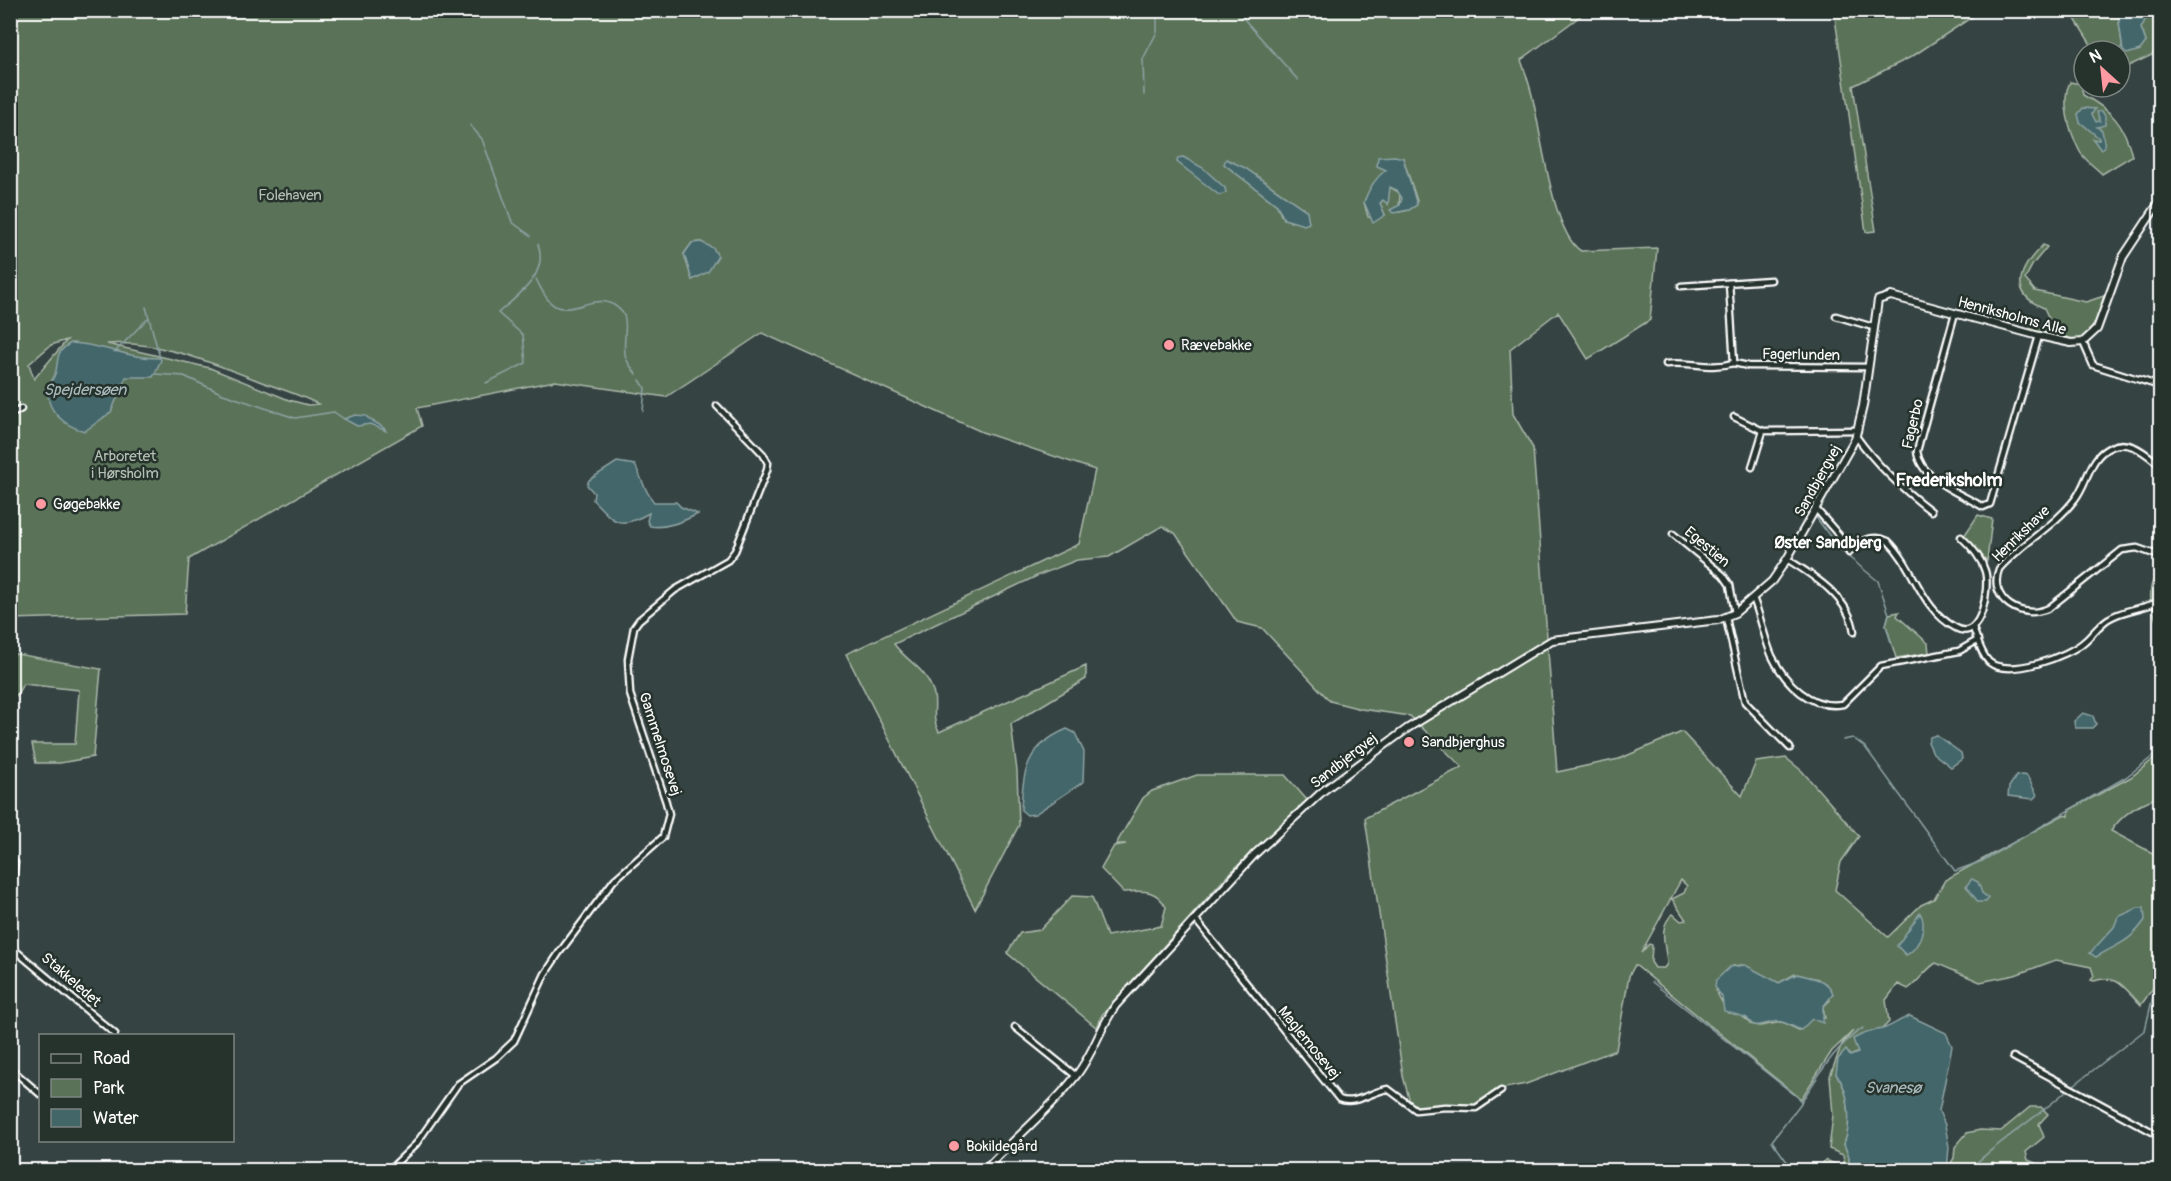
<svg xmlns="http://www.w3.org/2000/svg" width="2171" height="1181" font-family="Pangolin,sans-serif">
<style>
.green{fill:#5a7358;stroke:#acb9ac;stroke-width:1.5;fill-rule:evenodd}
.water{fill:#436669;stroke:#8ea3a5;stroke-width:1.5}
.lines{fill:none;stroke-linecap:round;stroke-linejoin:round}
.stream{stroke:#8ea3a5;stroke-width:1.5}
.street-casing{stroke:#fff;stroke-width:9}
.secondary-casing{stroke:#fff;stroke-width:10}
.street{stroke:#26332d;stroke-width:4.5}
.secondary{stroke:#26332d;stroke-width:6}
.poi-dot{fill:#ff9aa2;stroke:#26332d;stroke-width:2}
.labels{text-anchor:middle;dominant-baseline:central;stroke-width:5;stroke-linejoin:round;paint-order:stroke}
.park-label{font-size:15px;fill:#b5c0b4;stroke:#26332d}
.street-label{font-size:15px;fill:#fff;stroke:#26332d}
.poi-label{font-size:15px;fill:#fff;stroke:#26332d;text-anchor:start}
.water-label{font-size:16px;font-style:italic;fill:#aababc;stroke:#26332d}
.neighbourhood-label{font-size:16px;font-weight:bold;fill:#fff;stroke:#26332d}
.quarter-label{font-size:18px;font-weight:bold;fill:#fff;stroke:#26332d}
</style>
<rect width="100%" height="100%" fill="#364343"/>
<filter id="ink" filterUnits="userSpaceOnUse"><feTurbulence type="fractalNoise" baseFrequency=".0167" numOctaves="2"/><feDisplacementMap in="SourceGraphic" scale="12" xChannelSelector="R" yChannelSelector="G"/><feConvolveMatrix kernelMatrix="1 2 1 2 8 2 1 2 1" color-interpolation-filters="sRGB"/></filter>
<g filter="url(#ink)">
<g class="green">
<path d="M 11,11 L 1587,11 L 1521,60 C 1525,71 1529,83 1532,95 C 1541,131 1552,233 1581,251 L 1657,248 L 1650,320 L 1588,359 L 1558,312 L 1510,349 L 1513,414 L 1533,448 L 1557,772 L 1619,759 L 1682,732 L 1742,796 L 1756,762 L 1786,758 L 1802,771 L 1859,836 L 1841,862 L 1835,890 L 1888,937 L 1921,905 L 1934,899 L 1945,880 L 2063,815 L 2069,816 L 2069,810 L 2131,777 L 2160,754 L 2160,796 C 2140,803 2123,813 2111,831 L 2160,857 L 2160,978 L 2141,1005 C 2125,989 2118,973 2094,981 L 2091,980 L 2094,976 L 2091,967 L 2056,960 L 2015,975 L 1980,982 L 1936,963 C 1925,970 1919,981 1908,989 L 1898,984 L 1886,1000 L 1889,1022 L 1859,1052 L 1850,1056 L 1846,1051 L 1836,1074 C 1850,1090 1852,1125 1844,1144 L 1849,1157 L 1849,1170 L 1817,1170 L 1825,1160 L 1840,1166 L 1844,1162 L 1843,1155 L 1829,1149 L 1833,1115 L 1830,1076 L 1842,1044 L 1853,1031 L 1832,1051 L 1801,1099 L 1635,965 L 1629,976 L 1616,1050 L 1526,1084 L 1500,1089 L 1475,1106 L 1411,1106 L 1403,1076 L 1365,818 L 1462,767 L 1410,716 L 1361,709 L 1330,701 L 1262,628 L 1237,622 L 1175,533 L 1162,526 L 1109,557 L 1077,560 L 1039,575 L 894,644 C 908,663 924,666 933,691 C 938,706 930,716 939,732 L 1086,666 L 1086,679 L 1011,724 L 1017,771 L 1019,825 L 975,909 L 846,654 L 1079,544 L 1095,470 L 982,432 L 762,333 L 666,397 L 555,381 L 417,408 L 422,426 L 189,559 L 185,614 L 11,619 L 10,50 L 16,48 L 11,43 ZM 1403,158 L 1417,201 L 1409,210 L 1399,212 L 1400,193 L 1390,187 L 1387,189 L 1388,204 L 1383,200 L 1380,203 L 1385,215 L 1376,219 L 1368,217 L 1364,202 C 1369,188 1376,178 1387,170 L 1382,168 ZM 1224,164 L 1245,168 L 1307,211 L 1291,222 L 1281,215 L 1277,205 ZM 701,242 L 700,276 L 692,280 L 684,254 L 692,243 ZM 67,340 L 34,379 L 29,364 L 51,345 ZM 107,344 C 161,340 217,365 267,384 C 284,390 302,396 318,404 L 308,405 L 289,400 L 210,368 ZM 1681,880 L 1687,886 L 1684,893 L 1672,899 L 1686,920 L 1681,921 L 1673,914 C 1657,927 1666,946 1667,964 L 1664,968 L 1655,968 L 1651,962 L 1652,945 L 1649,944 L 1641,953 ZM 1742,965 L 1779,983 L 1795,974 L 1818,979 L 1830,1000 L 1823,1007 L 1825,1018 L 1811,1019 L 1799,1030 L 1782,1022 L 1760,1026 L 1750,1024 C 1746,1017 1736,1012 1728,1013 L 1716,991 L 1733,966 Z"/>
<polygon points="1834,11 1981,11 1913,56 1853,86 1876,231 1866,232"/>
<polygon points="2070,11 2120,11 2118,14 2123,51 2146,42 2141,28 2149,11 2159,11 2160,42 2152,55 2120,70 2120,51 2095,51"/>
<path d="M 2070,82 L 2081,84 L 2083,95 C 2111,110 2125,124 2132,156 L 2102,174 C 2095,167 2083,159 2079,150 C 2070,132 2060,101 2070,82 Z"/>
<path d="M 2043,245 L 2047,247 L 2033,264 L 2025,279 L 2035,291 L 2086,302 L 2104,296 C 2098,315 2096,330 2078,340 L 2030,330 L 2032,325 L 2044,328 L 2050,321 L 2044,308 C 2007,293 2020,267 2043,245 Z"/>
<polygon points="1978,515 1992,519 1987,561 1964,536"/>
<path d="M 2160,572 L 2160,632 C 2154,614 2142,586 2160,572 Z"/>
<polygon points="1899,612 1897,616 1928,643 1929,653 1896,658 1886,625 1889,614"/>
<polygon points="11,653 101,669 93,757 60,763 36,763 32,744 75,744 79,690 23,684 15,698 11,699"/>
<path d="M 1197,775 L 1285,775 L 1307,800 L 1227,876 L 1102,1015 L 1097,1028 L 1007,953 L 1020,933 L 1040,930 L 1072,896 L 1092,897 L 1107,936 L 1161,926 L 1166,907 C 1156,888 1142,891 1123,892 L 1101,869 L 1114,846 L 1126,844 L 1116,844 L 1143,798 L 1152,791 Z"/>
<polygon points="2030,1107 2041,1107 2048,1114 2039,1124 2044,1137 2026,1152 2028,1160 2053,1170 2002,1170 1993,1162 1978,1170 1947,1170 1954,1158 1955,1147 1967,1133 1980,1130 2001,1131"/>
</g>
<g class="water">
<polygon points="2120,11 2150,11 2141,28 2146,42 2140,50 2127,54 2123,51 2118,14"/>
<polygon points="2083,108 2095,109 2092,114 2096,122 2100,121 2097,112 2102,111 2105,116 2105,125 2097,127 2102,130 2105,146 2101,150 2093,139 2099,140 2099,138 2080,122 2078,114"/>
<path d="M 1395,156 L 1403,158 L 1417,205 L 1409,210 L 1393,213 L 1390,210 L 1400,205 L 1402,198 L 1397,190 L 1390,187 L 1388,204 L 1383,200 L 1380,203 L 1385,215 L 1373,223 L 1364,202 C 1369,188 1376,177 1386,170 L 1377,166 L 1378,157 Z"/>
<polygon points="1183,157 1203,168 1225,188 1226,193 1219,195 1177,162 1178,158"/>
<polygon points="1226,159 1245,168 1307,211 1309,223 1304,225 1284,219 1277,205 1224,164"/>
<polygon points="701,242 713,248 718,256 708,272 692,280 684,254 692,243"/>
<path d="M 71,343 C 101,344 130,359 160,358 L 161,360 L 153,377 L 126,377 L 111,412 L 85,431 C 66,427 44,410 49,388 C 50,383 53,379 55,374 C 60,360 53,353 71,343 Z"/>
<path d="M 355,415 L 366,416 C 371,422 382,424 386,431 L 370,424 L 357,426 L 344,419 Z"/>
<path d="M 617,462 L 635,465 C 642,478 644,491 654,502 L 676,502 L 681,507 L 698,514 C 684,521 666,529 650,526 L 647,521 L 649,513 C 619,530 615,523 593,500 L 594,493 L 587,485 L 589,480 Z"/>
<polygon points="2083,713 2093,716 2096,724 2092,728 2075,728 2074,721"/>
<path d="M 1067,729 L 1075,733 L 1084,752 L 1083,782 L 1035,814 L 1027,815 L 1021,810 C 1023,769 1027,746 1067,729 Z"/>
<polygon points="1936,735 1961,753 1962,759 1951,767 1933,753 1928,742 1930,737"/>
<polygon points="2022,775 2027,776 2037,795 2033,799 2008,796 2009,787 2016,776"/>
<polygon points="1972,879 1978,882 1982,893 1988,898 1986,902 1978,902 1966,886"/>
<path d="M 2138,908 L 2144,908 L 2145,920 C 2129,943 2119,943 2096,957 L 2090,953 L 2114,927 L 2118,917 Z"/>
<path d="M 1920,913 C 1928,925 1919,949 1906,955 L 1897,946 Z"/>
<path d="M 1745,965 L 1779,983 L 1797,974 C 1811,978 1829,979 1833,994 L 1823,1007 L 1823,1023 L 1812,1019 L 1801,1030 C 1795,1028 1789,1024 1782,1022 C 1769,1018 1756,1034 1747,1018 L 1724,1011 L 1722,997 L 1715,987 L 1716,980 L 1730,967 Z"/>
<path d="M 1910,1016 L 1946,1033 L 1952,1046 L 1939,1111 L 1945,1125 L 1949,1147 L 1947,1170 L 1849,1170 L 1849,1157 L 1844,1144 C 1852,1125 1850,1090 1836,1074 L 1838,1059 L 1846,1050 L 1850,1056 L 1858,1053 L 1853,1039 C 1864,1033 1871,1031 1882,1029 C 1891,1027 1900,1019 1910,1016 Z"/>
<polygon points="580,1159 601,1160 615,1170 574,1170"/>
</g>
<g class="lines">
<g class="stream">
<polyline points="1236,10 1298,80"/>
<polyline points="2117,51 2122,47"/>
<polyline points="2082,89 2084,86"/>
<polyline points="1144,95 1143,59 1157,32 1157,10"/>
<polyline points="470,125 482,139 512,222 531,236"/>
<path d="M 536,279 C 541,288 546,301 555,306 C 576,316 600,287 622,312 C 630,322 621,345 626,358 C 628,364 633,369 636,374"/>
<polyline points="146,307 160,358"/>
<polyline points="115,352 148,318"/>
<polyline points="155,374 184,376 223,394 295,418 334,412 344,419"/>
<polyline points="640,380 645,388 643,411"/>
<path d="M 486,383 L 526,363 L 523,335 L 498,313 C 518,295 549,275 538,244"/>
<polyline points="1802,511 1810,514"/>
<polyline points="1815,516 1840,550 1878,581 1889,614 1886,625 1892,646"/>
<polyline points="1843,740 1853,738 1865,747 1955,871 1982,861 2126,777 2160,751"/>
<polyline points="1652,982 1800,1099 1801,1103 1772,1141 1793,1170"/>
<polyline points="2074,1085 2145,1030 2153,996 2160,987"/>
<path d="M 1801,1102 C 1820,1074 1834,1047 1863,1028"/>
<path d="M 1969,1170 C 1999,1140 2036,1119 2067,1090"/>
</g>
<defs>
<g id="street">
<polyline points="1729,283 1734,363 1748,366 1868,367"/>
<polyline points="1681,286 1771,280"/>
<path d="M 1955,313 L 1917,451 C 1920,480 1960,493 1983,507 L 1990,504 L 2039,336"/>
<polyline points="1836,316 1873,327"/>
<polyline points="2083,342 2093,365 2160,386"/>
<path d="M 1666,364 C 1689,361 1709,370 1734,363"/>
<polyline points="10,415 21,409"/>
<polyline points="1734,417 1763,431"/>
<path d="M 1856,436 C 1877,466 1902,489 1931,511"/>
<path d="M 2160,465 C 2146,454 2130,438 2111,447 C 2089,456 2088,483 2075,499 C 2055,526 2022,543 1999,569 C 1987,600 2023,621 2049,608 L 2122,550 L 2137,548 L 2160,556"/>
<polyline points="1752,467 1763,431 1858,430"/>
<polyline points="1816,509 1851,549"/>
<polyline points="1673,534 1723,575 1730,585 1735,613"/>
<path d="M 1849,553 C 1858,540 1873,534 1888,541 C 1915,567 1920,609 1956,628 C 1982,643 1990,586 1985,571 C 1981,557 1971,546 1961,537"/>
<path d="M 1787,559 C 1814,576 1850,598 1854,632"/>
<path d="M 1753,598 C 1761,617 1764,638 1772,656 C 1785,683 1811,710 1843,704 L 1881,666 L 1959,651 L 1978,640"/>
<polyline points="1726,618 1745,702 1790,748"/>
<path d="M 1973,628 C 1977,639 1981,654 1989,662 C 2008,678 2068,657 2085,641 C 2093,634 2099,625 2108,619 C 2123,609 2144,609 2160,601"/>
<polyline points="10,862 15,863 10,897"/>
<path d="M 1195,919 L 1339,1099 C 1355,1106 1372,1091 1388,1089 L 1416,1110 L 1445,1107 L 1476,1108 L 1501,1091"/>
<polyline points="10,946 115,1034"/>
<polyline points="1015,1027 1076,1076"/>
<polyline points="2013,1057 2160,1136"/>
<polyline points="10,1068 40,1094"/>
<polyline points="389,1170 416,1144 458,1084 496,1058 514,1041 545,974 559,953 614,880 663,837 669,814 666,802 630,694 628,659 634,627 639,620 675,590 728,560 735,551 767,470 768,463 763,454 717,406"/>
</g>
<path id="secondary" d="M 985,1170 C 1014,1138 1049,1111 1075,1077 C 1093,1055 1100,1027 1116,1005 L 1255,854 L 1323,791 L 1408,728 L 1552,640 L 1718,620 L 1735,613 L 1772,581 L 1787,559 L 1855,439 L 1863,406 L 1878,300 L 1891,296 L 2039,336 L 2071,343 L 2083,342 L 2097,329 L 2123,257 L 2160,201"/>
</defs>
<use href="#street" class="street-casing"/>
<use href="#secondary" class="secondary-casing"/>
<use href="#street" class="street"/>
<use href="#secondary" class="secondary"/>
</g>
</g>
<g class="poi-dot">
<circle cx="1169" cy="345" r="6"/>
<circle cx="41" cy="504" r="6"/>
<circle cx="1409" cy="742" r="6"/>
<circle cx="954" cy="1146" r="6"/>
</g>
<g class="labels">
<g class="park-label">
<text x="290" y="195">Folehaven</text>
<text x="125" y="456">Arboretet<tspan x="125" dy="17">i Hørsholm</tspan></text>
</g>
<g class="street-label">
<text transform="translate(2012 316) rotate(15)">Henriksholms Alle</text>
<text transform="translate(1801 355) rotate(1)">Fagerlunden</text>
<text transform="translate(1913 424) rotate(-77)">Fagerbo</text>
<text transform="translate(1818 481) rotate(-61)">Sandbjergvej</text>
<text transform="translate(2021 534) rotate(-44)">Henrikshave</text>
<text transform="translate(1707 547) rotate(40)">Egestien</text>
<text transform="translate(660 744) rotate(72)">Gammelmosevej</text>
<text transform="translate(1344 761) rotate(-38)">Sandbjergvej</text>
<text transform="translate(71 980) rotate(41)">Stakkeledet</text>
<text transform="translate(1309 1043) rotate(51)">Maglemosevej</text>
</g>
<g class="poi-label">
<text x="1181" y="345">Rævebakke</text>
<text x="53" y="504">Gøgebakke</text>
<text x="1421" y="742">Sandbjerghus</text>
<text x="966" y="1146">Bokildegård</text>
</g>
<g class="water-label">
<text x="85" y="390">Spejdersøen</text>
<text x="1893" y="1088">Svanesø</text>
</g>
<g class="neighbourhood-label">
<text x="1828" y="543">Øster Sandbjerg</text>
</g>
<g class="quarter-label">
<text x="1949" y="480">Frederiksholm</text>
</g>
</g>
<rect width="2171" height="1181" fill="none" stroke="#26332d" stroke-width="36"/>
<rect x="18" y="18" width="2135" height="1145" fill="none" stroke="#fff" stroke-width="2" filter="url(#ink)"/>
<rect x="39" y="1034" width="195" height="108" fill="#26332d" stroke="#7d8581" stroke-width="1.5"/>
<rect x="51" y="1054" width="30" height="9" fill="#26332d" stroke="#7d8581" stroke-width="1.5"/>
<text x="93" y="1064" font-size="18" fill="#ffffff">Road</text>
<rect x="51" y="1079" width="30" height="18" fill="#5a7358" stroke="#7d8581" stroke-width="1.5"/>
<text x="93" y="1094" font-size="18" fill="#ffffff">Park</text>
<rect x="51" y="1109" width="30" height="18" fill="#436669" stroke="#7d8581" stroke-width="1.5"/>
<text x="93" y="1124" font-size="18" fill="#ffffff">Water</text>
<g transform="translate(2102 69) rotate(333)"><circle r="28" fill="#26332d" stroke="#7d8581" stroke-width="1.5"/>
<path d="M0-4.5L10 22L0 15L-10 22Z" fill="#ff9aa2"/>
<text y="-9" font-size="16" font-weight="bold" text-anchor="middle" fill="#ffffff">N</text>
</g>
</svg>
